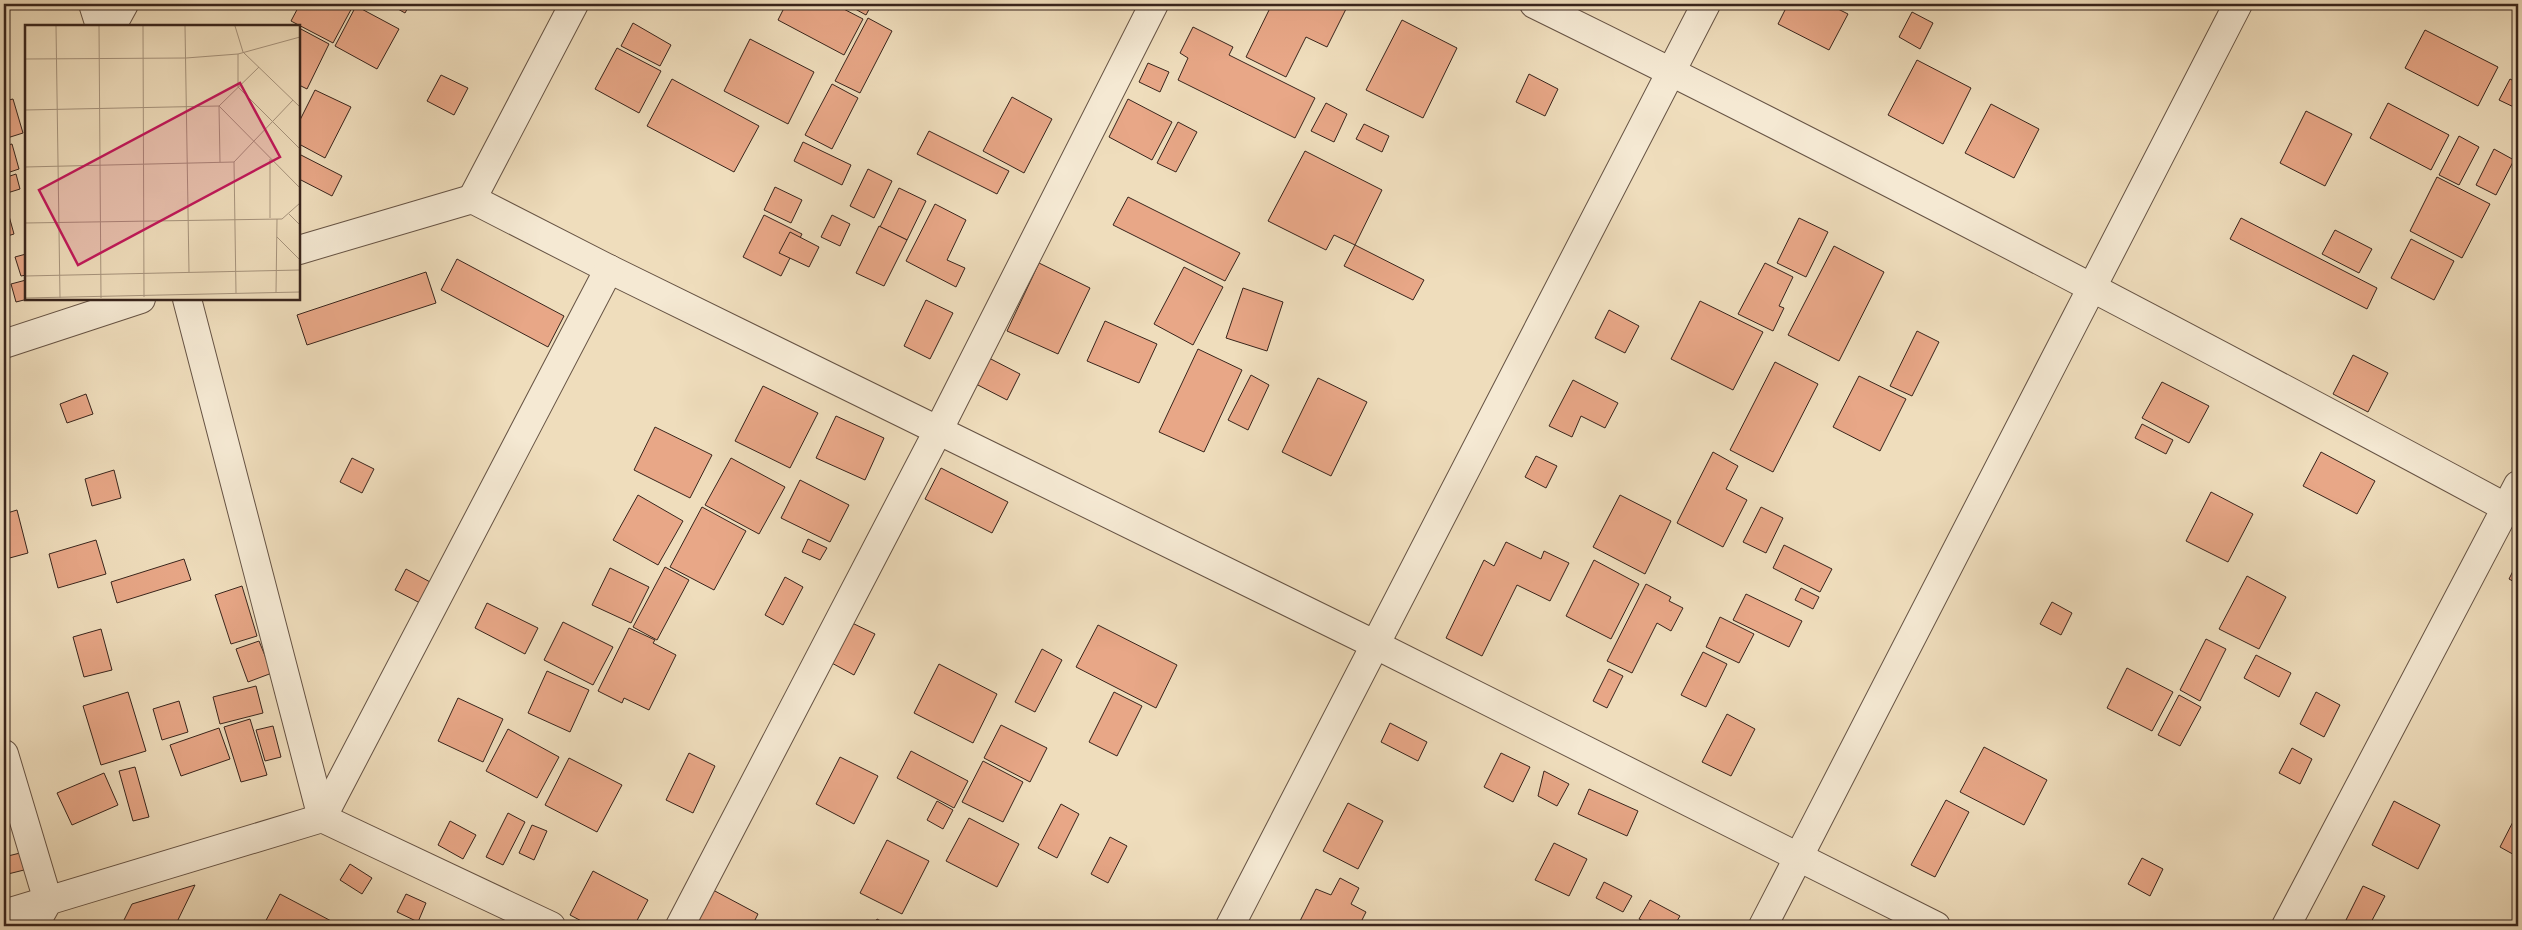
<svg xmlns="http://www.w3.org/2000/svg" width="2522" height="930" font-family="'IM FELL Great Primer',serif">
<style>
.building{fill:#e8a787;stroke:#39251c}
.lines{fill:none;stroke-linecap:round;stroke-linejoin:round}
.minor-casing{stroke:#665344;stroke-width:30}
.minor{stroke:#f5e9d3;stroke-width:28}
.inset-road{fill:none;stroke:#a6937c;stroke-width:1}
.view{fill:#c2185b;fill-opacity:0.15;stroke:#c2185b;stroke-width:2.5}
.inset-edge{fill:none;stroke:#39251c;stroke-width:2.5}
</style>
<rect width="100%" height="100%" fill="#efddbc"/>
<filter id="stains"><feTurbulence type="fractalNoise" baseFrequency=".004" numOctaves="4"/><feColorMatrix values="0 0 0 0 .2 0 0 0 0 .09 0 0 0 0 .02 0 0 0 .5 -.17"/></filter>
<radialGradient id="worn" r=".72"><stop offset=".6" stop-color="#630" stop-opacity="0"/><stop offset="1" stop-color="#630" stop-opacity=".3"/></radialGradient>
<g class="building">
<polygon points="300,4 354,4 333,43 291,21"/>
<polygon points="389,4 410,4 405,13"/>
<polygon points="786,4 834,4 863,19 844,55 778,20"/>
<polygon points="846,4 872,4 866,15"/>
<polygon points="1272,4 1336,4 1346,9 1327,47 1306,37 1286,77 1246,57"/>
<polygon points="1788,4 1828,4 1848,14 1829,50 1778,24"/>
<polygon points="356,6 399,29 377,69 335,46"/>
<polygon points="1912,12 1933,23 1920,49 1899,37"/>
<polygon points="868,18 892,31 860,93 835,81"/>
<polygon points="1402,20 1457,48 1423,118 1366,90"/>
<polygon points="633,23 671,45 660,66 621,46"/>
<polygon points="1193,27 1233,47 1229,55 1315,98 1295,138 1178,80 1188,58 1180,53"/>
<polygon points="299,28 329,44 307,89 299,85"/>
<polygon points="2425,30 2498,67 2478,106 2405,68"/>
<polygon points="750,39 814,72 788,124 724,91"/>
<polygon points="617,48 661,71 639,113 595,89"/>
<polygon points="1917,60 1971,88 1943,144 1888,115"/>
<polygon points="1148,63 1169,72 1160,92 1139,82"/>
<polygon points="1529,74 1558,89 1545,116 1516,102"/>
<polygon points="441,75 468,88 454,115 427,101"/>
<polygon points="672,79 759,126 734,172 647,126"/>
<polygon points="2510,79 2518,83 2518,109 2499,100"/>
<polygon points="832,84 858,98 832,149 805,135"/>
<polygon points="315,90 351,107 325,158 299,144 299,122"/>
<polygon points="1012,97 1052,119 1024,173 983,151"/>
<polygon points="13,99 23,133 4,139 4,101"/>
<polygon points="1128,99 1172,122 1152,160 1109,137"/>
<polygon points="1326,103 1347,114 1334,142 1311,131"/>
<polygon points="2388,103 2449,135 2431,170 2370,138"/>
<polygon points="1991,104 2039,129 2014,178 1965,153"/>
<polygon points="2306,111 2352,134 2325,186 2280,163"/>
<polygon points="1178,122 1197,132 1176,172 1157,163"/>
<polygon points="1364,124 1389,136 1382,152 1356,139"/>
<polygon points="929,131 1009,171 997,194 917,154"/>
<polygon points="2459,136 2479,147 2459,185 2439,175"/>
<polygon points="803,142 851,165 842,185 794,161"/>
<polygon points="12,144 19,169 4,174 4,146"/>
<polygon points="2494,149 2514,160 2496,195 2476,185"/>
<polygon points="1305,151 1382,190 1355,245 1334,235 1326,250 1268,221"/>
<polygon points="299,154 342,176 332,196 299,179"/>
<polygon points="868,169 892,181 874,218 850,206"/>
<polygon points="16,174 20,189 4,194 4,178"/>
<polygon points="2437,177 2490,204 2462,258 2410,231"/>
<polygon points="775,187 802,200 791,223 764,210"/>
<polygon points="899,188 926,201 907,240 880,227"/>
<polygon points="1128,197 1240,253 1225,281 1113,225"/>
<polygon points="4,198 14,234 4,237"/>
<polygon points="935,204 966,220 947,260 965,268 956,287 906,261"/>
<polygon points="764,215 802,234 781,276 743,257"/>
<polygon points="832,215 850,224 840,246 821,237"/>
<polygon points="1799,218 1828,232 1806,277 1777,263"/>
<polygon points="2241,218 2377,288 2367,309 2230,239"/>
<polygon points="879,226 907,240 884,286 856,273"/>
<polygon points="2335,230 2372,249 2359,273 2322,254"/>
<polygon points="790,232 819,247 809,267 779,253"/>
<polygon points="2411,239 2454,261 2434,300 2391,278"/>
<polygon points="1355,245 1424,280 1413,300 1344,266"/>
<polygon points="1834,246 1884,272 1839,361 1788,335"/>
<polygon points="26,254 26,275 21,276 15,257"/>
<polygon points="457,259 564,316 548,347 441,290"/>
<polygon points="1039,263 1090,288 1058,354 1007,331"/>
<polygon points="1765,263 1793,277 1779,306 1784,308 1773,331 1738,314"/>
<polygon points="1184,267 1223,287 1193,345 1154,324"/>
<polygon points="426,272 436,303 307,345 297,315"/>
<polygon points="26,280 26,299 28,299 16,302 11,284"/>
<polygon points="1243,288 1283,302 1267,351 1226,338"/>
<polygon points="2518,295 2518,307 2513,305"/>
<polygon points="926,300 953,313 930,359 904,346"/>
<polygon points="1700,301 1763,332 1733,390 1671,359"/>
<polygon points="1609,310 1639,326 1625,353 1595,338"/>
<polygon points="1105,321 1157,344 1139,383 1087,361"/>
<polygon points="1917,331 1939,342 1912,396 1890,386"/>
<polygon points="1198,349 1242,370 1204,452 1159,432"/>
<polygon points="2353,355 2388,373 2368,412 2333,394"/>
<polygon points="987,357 1020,374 1007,400 974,383"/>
<polygon points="1775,362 1818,384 1773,472 1730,450"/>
<polygon points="1251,375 1269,385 1248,430 1228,420"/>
<polygon points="1859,376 1906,399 1880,451 1833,427"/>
<polygon points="1318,378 1367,402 1331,476 1282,452"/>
<polygon points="1573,380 1618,403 1605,428 1581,416 1572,437 1549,426"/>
<polygon points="2162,382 2209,406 2189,443 2142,418"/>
<polygon points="763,386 818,413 790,468 735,441"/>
<polygon points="86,394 93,414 67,423 60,404"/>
<polygon points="836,416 884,438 865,480 816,458"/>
<polygon points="2142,424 2173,440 2166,454 2135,438"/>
<polygon points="655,427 712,455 690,498 634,470"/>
<polygon points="1713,452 1738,466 1726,489 1747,500 1723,547 1677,523"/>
<polygon points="2321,452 2375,481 2357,514 2303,486"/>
<polygon points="1536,456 1557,466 1546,488 1525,477"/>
<polygon points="352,458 374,469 362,493 340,482"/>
<polygon points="731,458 785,487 759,534 705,505"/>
<polygon points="4,466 8,479 4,481"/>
<polygon points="941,468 1008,502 992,533 925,499"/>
<polygon points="114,470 121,498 92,506 85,479"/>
<polygon points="800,480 849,505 830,542 781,518"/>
<polygon points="2211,492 2253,514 2228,562 2186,541"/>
<polygon points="638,495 683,521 658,565 613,540"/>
<polygon points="1620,495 1671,521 1645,574 1593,547"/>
<polygon points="702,507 746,531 714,590 670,567"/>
<polygon points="1761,507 1783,518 1766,553 1743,542"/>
<polygon points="17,510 28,553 6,559 4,549 4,514"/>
<polygon points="808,539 827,548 820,560 802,552"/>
<polygon points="96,540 106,574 58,588 49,554"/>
<polygon points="1506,542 1541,559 1544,551 1569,563 1550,601 1517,585 1482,656 1446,638 1484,560 1494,566"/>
<polygon points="1784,545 1832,569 1820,592 1773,568"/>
<polygon points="184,559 191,580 117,603 111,582"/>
<polygon points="1594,560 1639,584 1611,639 1566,616"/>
<polygon points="2518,561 2518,584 2509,579"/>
<polygon points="665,567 689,580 657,640 633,627"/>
<polygon points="610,568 649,587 631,623 592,605"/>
<polygon points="406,569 432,583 422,604 395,590"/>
<polygon points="2247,576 2286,597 2259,649 2219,629"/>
<polygon points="785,577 803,587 783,625 765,615"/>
<polygon points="1646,584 1671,597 1669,601 1683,608 1671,631 1657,623 1632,673 1607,661"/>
<polygon points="242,586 257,636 231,644 215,595"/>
<polygon points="1801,588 1819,597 1813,609 1795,600"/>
<polygon points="1746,594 1802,621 1789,647 1733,620"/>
<polygon points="2052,602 2072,613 2061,635 2040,624"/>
<polygon points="487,603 538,628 525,654 475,628"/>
<polygon points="1720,617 1754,634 1739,663 1706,647"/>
<polygon points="848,621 875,634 854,675 828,661"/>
<polygon points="563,622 613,647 593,685 544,660"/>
<polygon points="1098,625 1177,665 1156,708 1076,667"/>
<polygon points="629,628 655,640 653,643 676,655 649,710 624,698 622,703 598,691"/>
<polygon points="101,629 112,670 84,677 73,637"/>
<polygon points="2206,639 2226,649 2200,701 2180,690"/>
<polygon points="259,641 272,673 248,682 236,649"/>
<polygon points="1042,649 1062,660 1035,712 1015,702"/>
<polygon points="1703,652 1727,664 1706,707 1681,695"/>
<polygon points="2256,655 2291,673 2279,697 2244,678"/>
<polygon points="939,664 997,694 973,743 914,713"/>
<polygon points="2127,668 2173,692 2152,731 2107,708"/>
<polygon points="1609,669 1623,676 1607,708 1593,701"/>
<polygon points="547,671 589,690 570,732 528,713"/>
<polygon points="256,686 263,713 220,724 213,697"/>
<polygon points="128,692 146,751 101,765 83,706"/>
<polygon points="1114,692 1142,706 1117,756 1089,742"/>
<polygon points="2316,692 2340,705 2324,737 2300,724"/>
<polygon points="2179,695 2201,707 2180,746 2158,735"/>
<polygon points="458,698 503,719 483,762 438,741"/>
<polygon points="179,701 188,732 162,740 153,709"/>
<polygon points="1727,714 1755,729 1731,776 1702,762"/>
<polygon points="250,719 267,775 241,782 224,727"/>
<polygon points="1390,723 1427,742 1418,761 1381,742"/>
<polygon points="1001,725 1047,748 1030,782 984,758"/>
<polygon points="273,726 281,757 265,761 256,730"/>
<polygon points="219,728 230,759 181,776 170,745"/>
<polygon points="508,729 559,757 537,798 486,771"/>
<polygon points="1984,747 2047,780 2024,825 1960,792"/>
<polygon points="2292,748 2312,759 2300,784 2279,773"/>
<polygon points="911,751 968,781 954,808 897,778"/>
<polygon points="689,753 715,766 693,813 666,800"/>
<polygon points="1501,753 1530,767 1513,802 1484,787"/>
<polygon points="840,757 878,776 854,824 816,804"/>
<polygon points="569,758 622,785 597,832 545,805"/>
<polygon points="983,761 1023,782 1003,822 962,802"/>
<polygon points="135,767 149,817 133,821 119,771"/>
<polygon points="1544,771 1569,784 1557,806 1538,796"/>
<polygon points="104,773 118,805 72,825 57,793"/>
<polygon points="1589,789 1638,811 1627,836 1578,814"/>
<polygon points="1946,800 1969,812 1935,877 1911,865"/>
<polygon points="937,801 953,810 943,829 927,820"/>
<polygon points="2394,801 2440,825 2418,869 2372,845"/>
<polygon points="1348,803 1383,821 1358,869 1323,851"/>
<polygon points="1061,804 1079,814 1057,858 1038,848"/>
<polygon points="2518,812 2518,857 2500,847"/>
<polygon points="508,813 525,822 503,865 486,857"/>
<polygon points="969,818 1019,844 997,887 946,861"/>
<polygon points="450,821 476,835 463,859 438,845"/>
<polygon points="532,825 547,831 534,860 519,853"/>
<polygon points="1110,837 1127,846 1108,883 1091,874"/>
<polygon points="887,840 929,861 902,914 860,893"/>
<polygon points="1554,843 1587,859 1569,896 1535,880"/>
<polygon points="20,853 24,870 4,875 4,857"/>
<polygon points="2142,858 2163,869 2150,896 2128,884"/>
<polygon points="350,864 372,878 362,894 340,880"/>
<polygon points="593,871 648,900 634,926 591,926 570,915"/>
<polygon points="1340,878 1359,888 1351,904 1366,912 1359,926 1298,925 1316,889 1331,895"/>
<polygon points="1604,882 1632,896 1623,912 1596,898"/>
<polygon points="195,885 175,926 121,926 132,904"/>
<polygon points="2363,886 2385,896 2369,926 2357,926 2346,920"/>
<polygon points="713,890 758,914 752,926 695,926"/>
<polygon points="280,894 335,923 333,926 263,926"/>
<polygon points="406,894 426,903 418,922 397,912"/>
<polygon points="1650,900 1680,916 1674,926 1654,926 1639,919"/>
<polygon points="877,919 890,926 873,926"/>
<polygon points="204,921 215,926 201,926"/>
</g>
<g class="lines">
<defs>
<g id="minor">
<polyline points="93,4 100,26"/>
<path d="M 1534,4 C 1866,167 2193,339 2518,514"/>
<polyline points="112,26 124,4"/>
<polyline points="472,199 574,4"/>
<polyline points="299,250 472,199 609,269 1374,644 1936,926"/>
<polyline points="187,299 322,818"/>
<polyline points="4,344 141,299"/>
<polyline points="4,754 48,901 34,926"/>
<polyline points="322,818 609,269"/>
<polyline points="4,914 322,818 551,926"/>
<polyline points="680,926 939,429 1154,4"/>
<polyline points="1230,926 1706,4"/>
<polyline points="1763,926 2238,4"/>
<polyline points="2286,926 2518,485"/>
</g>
</defs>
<use href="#minor" class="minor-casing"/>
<use href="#minor" class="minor"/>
</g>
<g transform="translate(25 25)">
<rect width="275" height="275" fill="#efddbc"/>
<path class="inset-road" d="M 31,1 L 35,273M 74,1 L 76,273M 118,1 L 119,272M 160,1 L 164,247M 210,1 L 218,27 L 275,82M 213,29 L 213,62 L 275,124M 0,34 L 161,33 L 213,29 L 275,12M 194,81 L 275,163M 194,81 L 195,137M 0,85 L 194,81 L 234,42M 209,137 L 211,268M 0,142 L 209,137 L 268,75M 264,189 L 275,200M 245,193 L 245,134M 0,198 L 257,194 L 275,178M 252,212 L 275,235M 0,251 L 275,245M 251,268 L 252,194M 0,273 L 275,267"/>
<path class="view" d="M 215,58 L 255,132 L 53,240 L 14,165 Z"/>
<rect width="275" height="275" class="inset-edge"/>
</g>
<rect width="2522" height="930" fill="none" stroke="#efddbc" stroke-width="20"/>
<rect x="5" y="5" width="2512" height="920" fill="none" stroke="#39251c" stroke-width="2.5"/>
<rect x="10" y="10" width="2502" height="910" fill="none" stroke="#39251c"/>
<rect width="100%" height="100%" filter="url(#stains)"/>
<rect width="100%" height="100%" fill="url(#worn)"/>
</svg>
